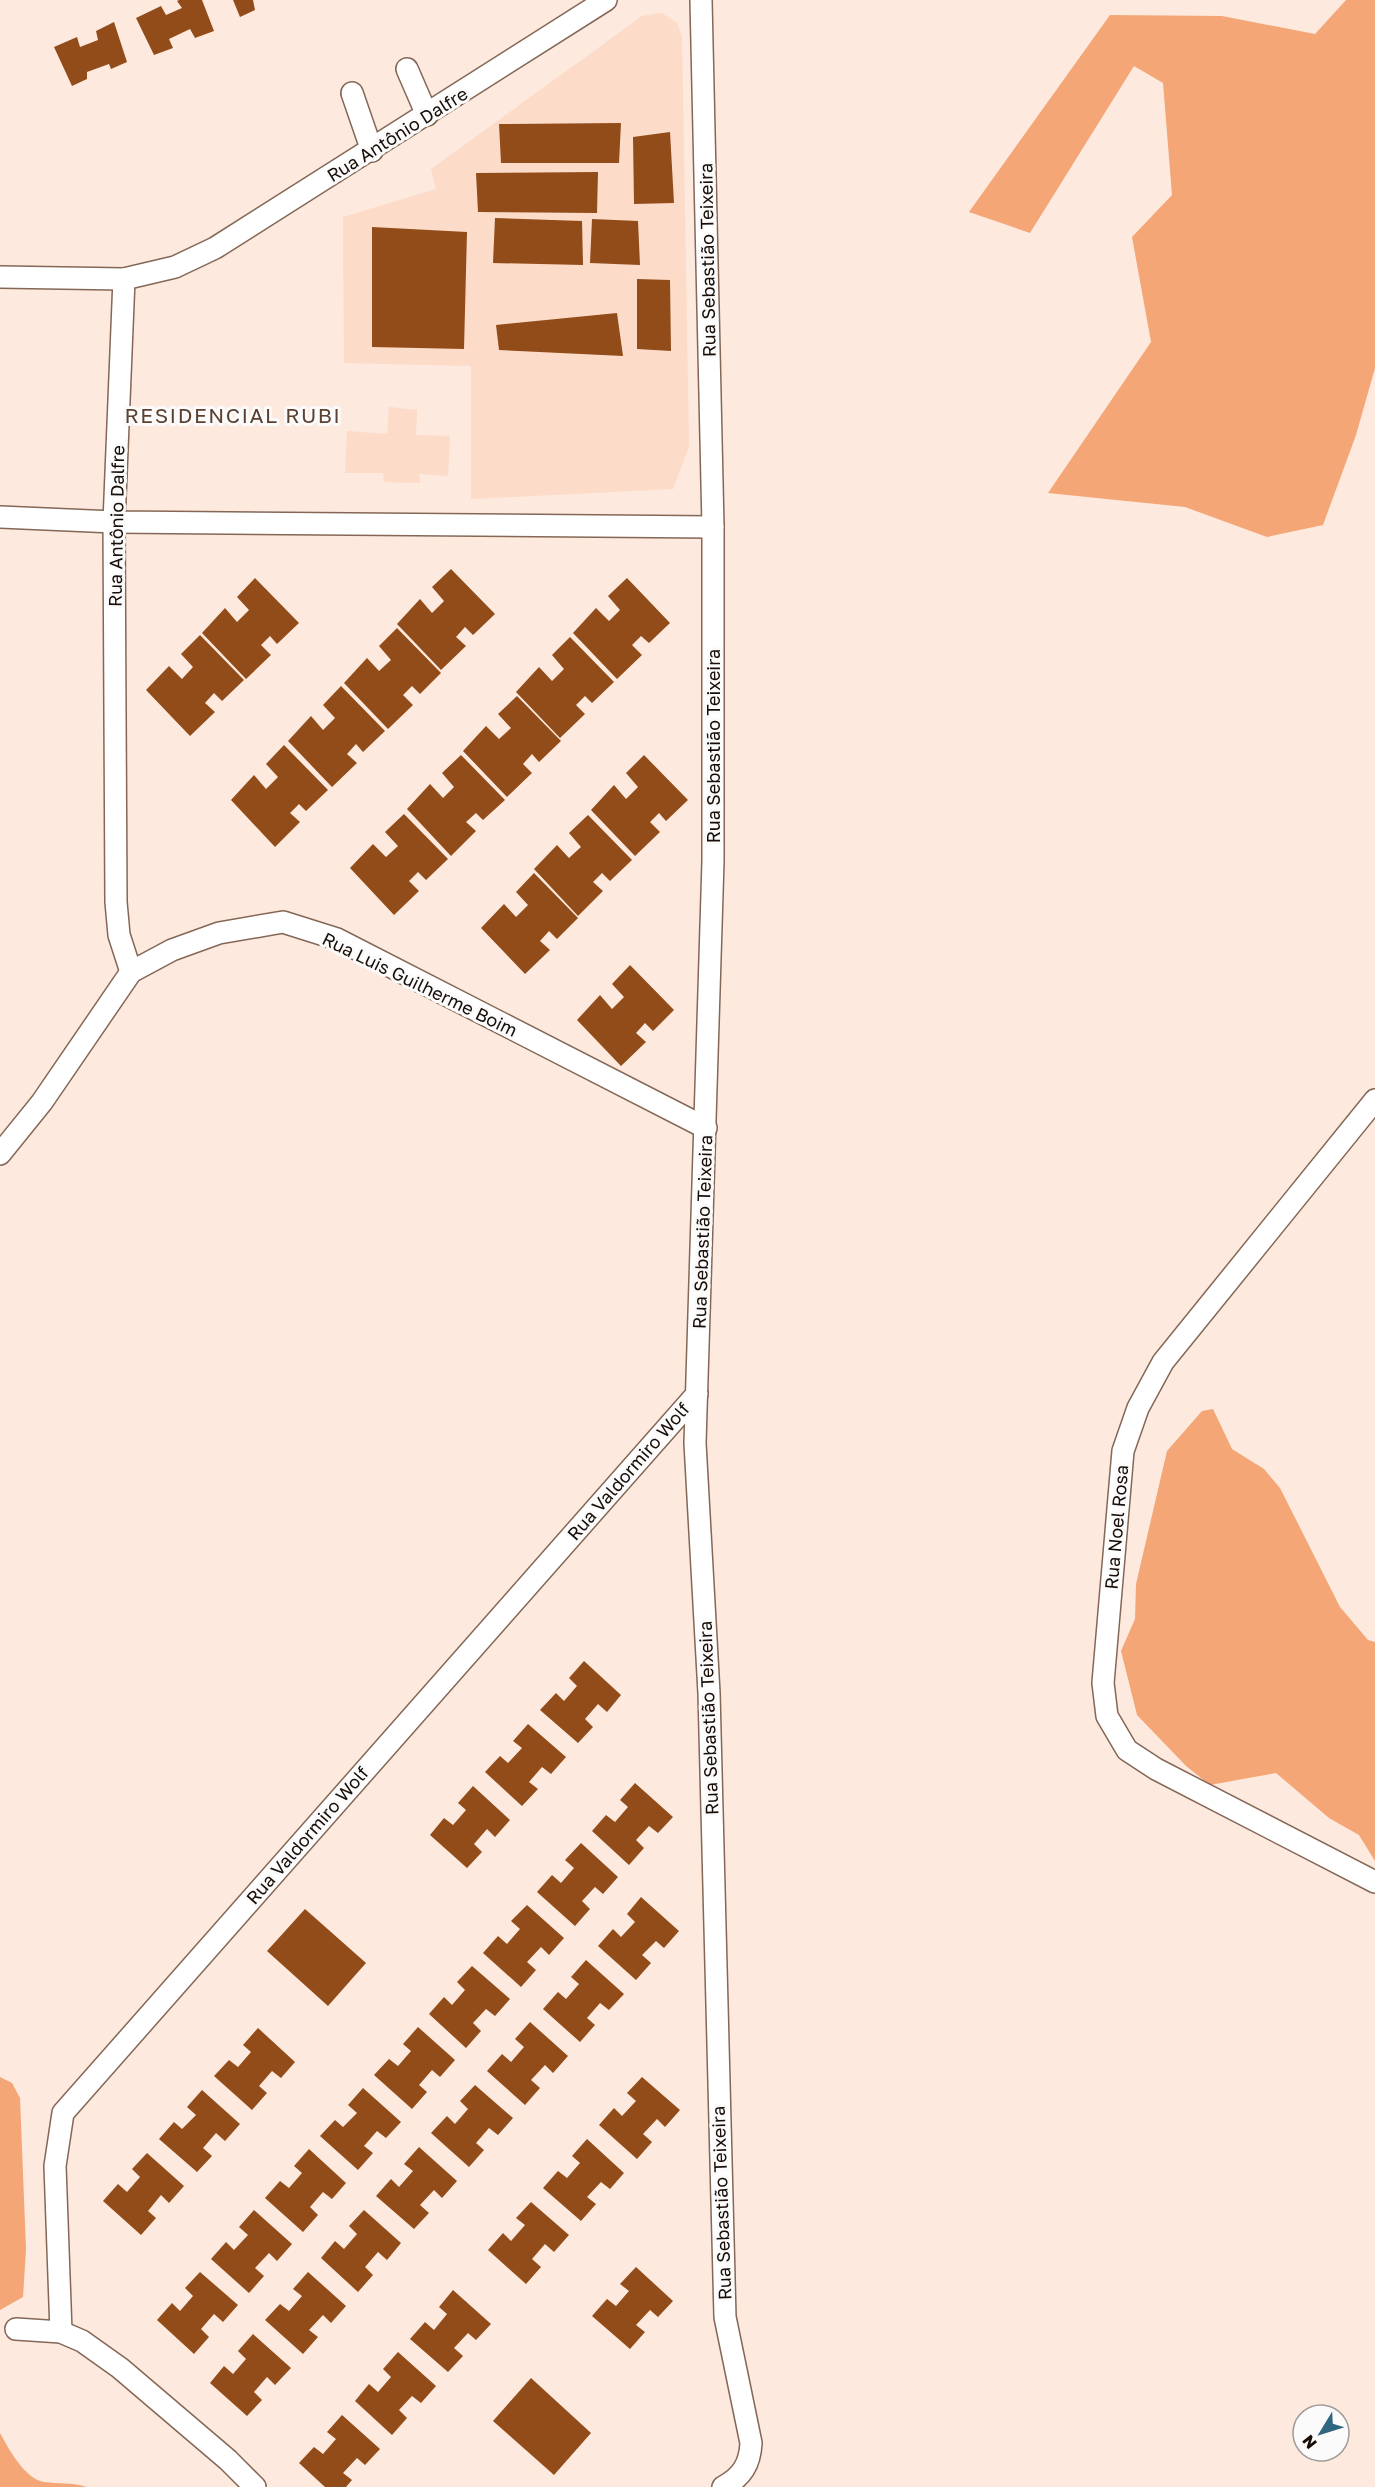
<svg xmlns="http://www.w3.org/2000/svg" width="1375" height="2487" font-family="'Golos Text',sans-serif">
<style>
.built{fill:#fcdbc8}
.forest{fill:#f4a676}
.building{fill:#914c19}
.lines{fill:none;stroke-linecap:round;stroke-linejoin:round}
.street-casing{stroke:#846756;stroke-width:24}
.street{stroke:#fff;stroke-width:21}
.labels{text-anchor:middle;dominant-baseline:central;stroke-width:6;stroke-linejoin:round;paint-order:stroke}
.street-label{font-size:18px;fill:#180d07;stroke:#fbfbfb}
.quarter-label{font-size:21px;letter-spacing:1.5px;fill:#5c4131;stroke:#fbfbfb}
</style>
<rect width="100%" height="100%" fill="#fde9dd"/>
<g class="built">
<polygon points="662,13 677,23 682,37 689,447 673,489 471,499 471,366 344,363 343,217 436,189 431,169 642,16"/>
<polygon points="389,407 417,410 416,435 450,436 448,476 419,474 420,483 384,482 383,473 345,473 347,431 387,434"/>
</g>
<g class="forest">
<polygon points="1346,0 1375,0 1375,368 1356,435 1323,525 1267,537 1185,507 1048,493 1151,342 1132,237 1172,195 1163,83 1134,66 1030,233 969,212 1110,15 1222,16 1315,34"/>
<polygon points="1213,1409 1232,1449 1264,1469 1280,1488 1340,1607 1368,1640 1375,1642 1375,1861 1359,1835 1329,1818 1276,1773 1210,1785 1186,1766 1137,1715 1121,1651 1135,1619 1136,1584 1167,1451 1202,1411"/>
<polygon points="0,2077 12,2083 20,2098 26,2249 23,2297 0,2310"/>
<path d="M 0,2433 C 8,2448 25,2479 44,2482 C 59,2484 72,2482 87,2487 L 0,2487 Z"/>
</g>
<g class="building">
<polygon points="202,0 214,31 195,38 190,29 169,39 173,48 154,55 136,18 161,6 166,15 182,8 177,1 179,0"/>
<polygon points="233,0 253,0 255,10 240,17"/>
<polygon points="114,22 127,62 111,69 109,64 87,72 87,79 72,86 54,47 77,37 80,47 98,40 96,31"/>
<polygon points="621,123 619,163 501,163 499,124"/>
<polygon points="670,132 674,203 634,204 633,137"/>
<polygon points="598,172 597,213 478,212 476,173"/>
<polygon points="495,218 582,221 583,265 493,263"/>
<polygon points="592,219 638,221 640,265 590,263"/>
<polygon points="372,227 467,232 464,349 372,347"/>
<polygon points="637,279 670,280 671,351 637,349"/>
<polygon points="617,313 623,356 499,350 496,325"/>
<polygon points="451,569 495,614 473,635 465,627 456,637 466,646 441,670 397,624 420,599 432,613 444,601 432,587"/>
<polygon points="255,578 299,623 277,644 270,636 261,645 271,655 246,679 202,633 225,608 237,622 249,610 237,597"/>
<polygon points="627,578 670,623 649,643 641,636 632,645 642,655 617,679 573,633 596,608 609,621 620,610 608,596"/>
<polygon points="397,628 441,673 420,694 412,686 403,695 413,705 388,729 344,683 367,658 379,671 391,660 379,646"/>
<polygon points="200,635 244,680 222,701 214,693 205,703 215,712 190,736 146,690 169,666 182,679 193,667 181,654"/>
<polygon points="570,637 614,682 592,703 585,696 576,705 585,714 560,738 516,692 539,667 552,681 564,669 552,655"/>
<polygon points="341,686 385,731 363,752 356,744 347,754 357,763 332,787 288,741 311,716 323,730 335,718 323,705"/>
<polygon points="517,696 561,741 539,762 532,754 523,764 532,773 507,797 463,751 486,726 499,739 511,728 498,714"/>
<polygon points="284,745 328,790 306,811 299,804 290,813 300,822 275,847 231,800 254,775 266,789 278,777 266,764"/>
<polygon points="461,755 505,800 483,820 476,813 466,822 476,831 451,856 407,809 430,784 443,798 454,787 442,773"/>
<polygon points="644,755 688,800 666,821 659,813 650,822 660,832 635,856 591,810 614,785 626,799 638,787 626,773"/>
<polygon points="404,814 448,859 426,880 418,872 409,881 419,891 394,915 350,868 373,844 386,857 398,846 385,832"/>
<polygon points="588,815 632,860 610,881 602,873 593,882 603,891 578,916 534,869 557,845 569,858 581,847 569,833"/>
<polygon points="534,873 578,918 557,939 549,931 540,941 550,950 525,974 481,928 504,904 516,917 528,905 516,892"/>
<polygon points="630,965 674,1010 653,1031 645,1023 636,1033 646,1042 621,1066 577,1020 600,995 612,1009 624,997 612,984"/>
<polygon points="584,1661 621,1695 607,1712 598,1704 585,1719 593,1727 578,1743 540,1710 556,1693 564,1701 577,1686 569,1678"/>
<polygon points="528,1724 566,1757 551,1774 542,1767 529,1782 538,1789 522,1806 485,1772 500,1756 508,1763 522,1748 513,1741"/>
<polygon points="635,1783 673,1817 658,1833 649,1826 636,1840 644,1848 629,1865 592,1831 606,1815 615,1822 628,1807 620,1800"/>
<polygon points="473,1786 510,1820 495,1837 487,1829 474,1844 482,1852 467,1868 430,1835 444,1818 453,1825 466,1810 458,1803"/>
<polygon points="581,1843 618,1877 603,1894 595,1887 582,1901 590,1909 575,1926 537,1892 552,1875 561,1883 574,1868 565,1860"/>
<polygon points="641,1897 679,1931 664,1948 656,1941 642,1955 651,1963 636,1980 598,1946 613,1929 621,1937 635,1922 627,1914"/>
<polygon points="527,1905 564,1938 549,1955 541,1947 527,1962 536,1970 521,1987 483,1953 498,1936 507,1944 520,1929 511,1921"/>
<polygon points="305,1909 366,1963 328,2006 267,1951"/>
<polygon points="586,1960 624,1994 609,2010 600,2003 587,2018 595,2025 580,2042 543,2009 558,1992 566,1999 579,1984 571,1977"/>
<polygon points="472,1966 510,1999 495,2016 486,2009 473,2023 481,2031 466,2048 429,2014 444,1997 452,2005 465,1990 457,1982"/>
<polygon points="530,2022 568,2056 553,2073 545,2065 531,2080 540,2088 525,2105 487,2071 502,2054 511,2062 524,2047 515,2039"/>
<polygon points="418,2027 455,2060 440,2077 432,2070 419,2085 427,2092 412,2109 374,2075 389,2059 398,2066 411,2051 403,2044"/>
<polygon points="258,2028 295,2062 281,2078 272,2071 259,2086 267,2093 252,2110 214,2076 229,2060 238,2067 251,2052 243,2045"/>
<polygon points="642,2077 680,2110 665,2127 657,2119 643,2134 652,2142 637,2159 599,2125 614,2108 622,2116 636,2101 627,2093"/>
<polygon points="475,2085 513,2118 498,2135 489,2128 476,2143 484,2150 469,2167 431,2133 447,2116 455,2124 468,2109 460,2101"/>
<polygon points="363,2088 401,2122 386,2138 377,2131 364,2146 373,2153 358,2170 320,2136 335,2120 343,2127 357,2113 348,2105"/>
<polygon points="202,2090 240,2124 225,2141 216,2133 203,2148 212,2156 197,2172 159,2139 174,2122 182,2129 196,2115 187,2107"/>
<polygon points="587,2139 624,2173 610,2189 601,2182 587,2197 596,2204 581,2221 543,2188 558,2171 567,2178 580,2163 572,2156"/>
<polygon points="419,2147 457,2181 442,2198 434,2190 420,2205 429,2213 414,2229 376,2196 391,2179 399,2187 413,2171 404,2164"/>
<polygon points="309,2149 346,2183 332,2199 323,2192 310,2207 318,2215 303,2232 265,2198 280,2181 289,2188 302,2173 294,2166"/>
<polygon points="147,2153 184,2186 169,2203 161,2195 148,2211 156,2218 141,2235 103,2201 118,2184 127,2192 140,2177 132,2169"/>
<polygon points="531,2202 569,2235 554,2252 545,2244 532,2259 541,2267 526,2284 488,2250 503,2233 511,2241 525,2225 516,2218"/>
<polygon points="254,2210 292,2244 277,2261 269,2253 255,2268 264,2276 249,2293 211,2259 226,2242 234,2250 248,2235 239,2227"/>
<polygon points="364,2210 401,2243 387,2260 378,2252 365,2267 373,2275 358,2292 321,2258 335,2241 344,2249 357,2234 349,2226"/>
<polygon points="636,2267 673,2301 658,2317 650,2310 636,2325 645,2332 630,2349 592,2316 607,2299 616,2306 629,2291 620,2284"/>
<polygon points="200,2272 238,2305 223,2322 214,2314 201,2329 209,2337 194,2354 157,2320 172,2303 180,2311 193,2296 185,2288"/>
<polygon points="308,2272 346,2306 331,2323 323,2315 309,2330 318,2337 303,2354 265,2320 280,2304 289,2311 302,2296 293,2289"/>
<polygon points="453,2290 491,2324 476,2340 468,2333 454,2348 463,2356 448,2372 410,2339 425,2322 434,2330 447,2314 439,2307"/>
<polygon points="253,2334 291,2368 275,2385 267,2377 254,2392 262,2400 247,2416 210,2383 224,2366 233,2374 246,2359 238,2351"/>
<polygon points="398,2352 436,2386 421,2403 412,2396 399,2410 407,2418 392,2435 355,2401 369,2384 378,2392 391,2377 383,2369"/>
<polygon points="531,2378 591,2433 554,2475 493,2421"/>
<polygon points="342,2415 380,2449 365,2465 357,2458 343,2473 352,2480 346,2487 325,2487 299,2463 314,2447 323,2454 336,2439 327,2432"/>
</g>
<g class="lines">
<defs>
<g id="street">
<path d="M 701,0 L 713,527 L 713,861 L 695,1443 L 709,1693 L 725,2317 L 751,2443 C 750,2464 742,2477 723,2487"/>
<polyline points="407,69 427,115"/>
<polyline points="352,93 372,151"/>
<polyline points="0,277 124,279"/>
<polyline points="0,517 114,522 713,527"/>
<polyline points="131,972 119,935 116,902 114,522 124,279 175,267 215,248 606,0"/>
<polyline points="1375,1100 1163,1362 1138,1408 1123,1451 1103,1683 1107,1716 1127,1750 1156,1769 1375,1882"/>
<polyline points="0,1154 42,1102 131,972 172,950 219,933 283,922 337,939 706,1128"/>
<polyline points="16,2329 61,2332 82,2341 120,2368 228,2460 255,2487"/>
<polyline points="61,2332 55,2166 63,2113 697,1394"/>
</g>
</defs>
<use href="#street" class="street-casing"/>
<use href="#street" class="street"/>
</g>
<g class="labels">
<g class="street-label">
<text transform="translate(397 134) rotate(-32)">Rua Antônio Dalfre</text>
<text transform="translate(707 260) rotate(-91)">Rua Sebastião Teixeira</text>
<text transform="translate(116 526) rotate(-89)">Rua Antônio Dalfre</text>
<text transform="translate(713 746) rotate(-90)">Rua Sebastião Teixeira</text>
<text transform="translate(420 984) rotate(26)">Rua Luis Guilherme Boim</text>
<text transform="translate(702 1232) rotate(-88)">Rua Sebastião Teixeira</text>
<text transform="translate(628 1471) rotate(-49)">Rua Valdormiro Wolf</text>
<text transform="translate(1116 1527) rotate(-85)">Rua Noel Rosa</text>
<text transform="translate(708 1718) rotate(-92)">Rua Sebastião Teixeira</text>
<text transform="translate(307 1835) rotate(-49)">Rua Valdormiro Wolf</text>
<text transform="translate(721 2203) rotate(-92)">Rua Sebastião Teixeira</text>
</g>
<g class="quarter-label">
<text x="233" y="415">RESIDENCIAL RUBI</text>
</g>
</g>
<g transform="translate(1321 2433) rotate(232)"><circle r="28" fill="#fbfbfb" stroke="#a09c99" stroke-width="1.5"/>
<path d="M0-4.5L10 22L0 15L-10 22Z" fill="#2f6680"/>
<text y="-9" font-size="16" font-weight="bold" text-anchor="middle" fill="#180d07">N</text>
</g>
</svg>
